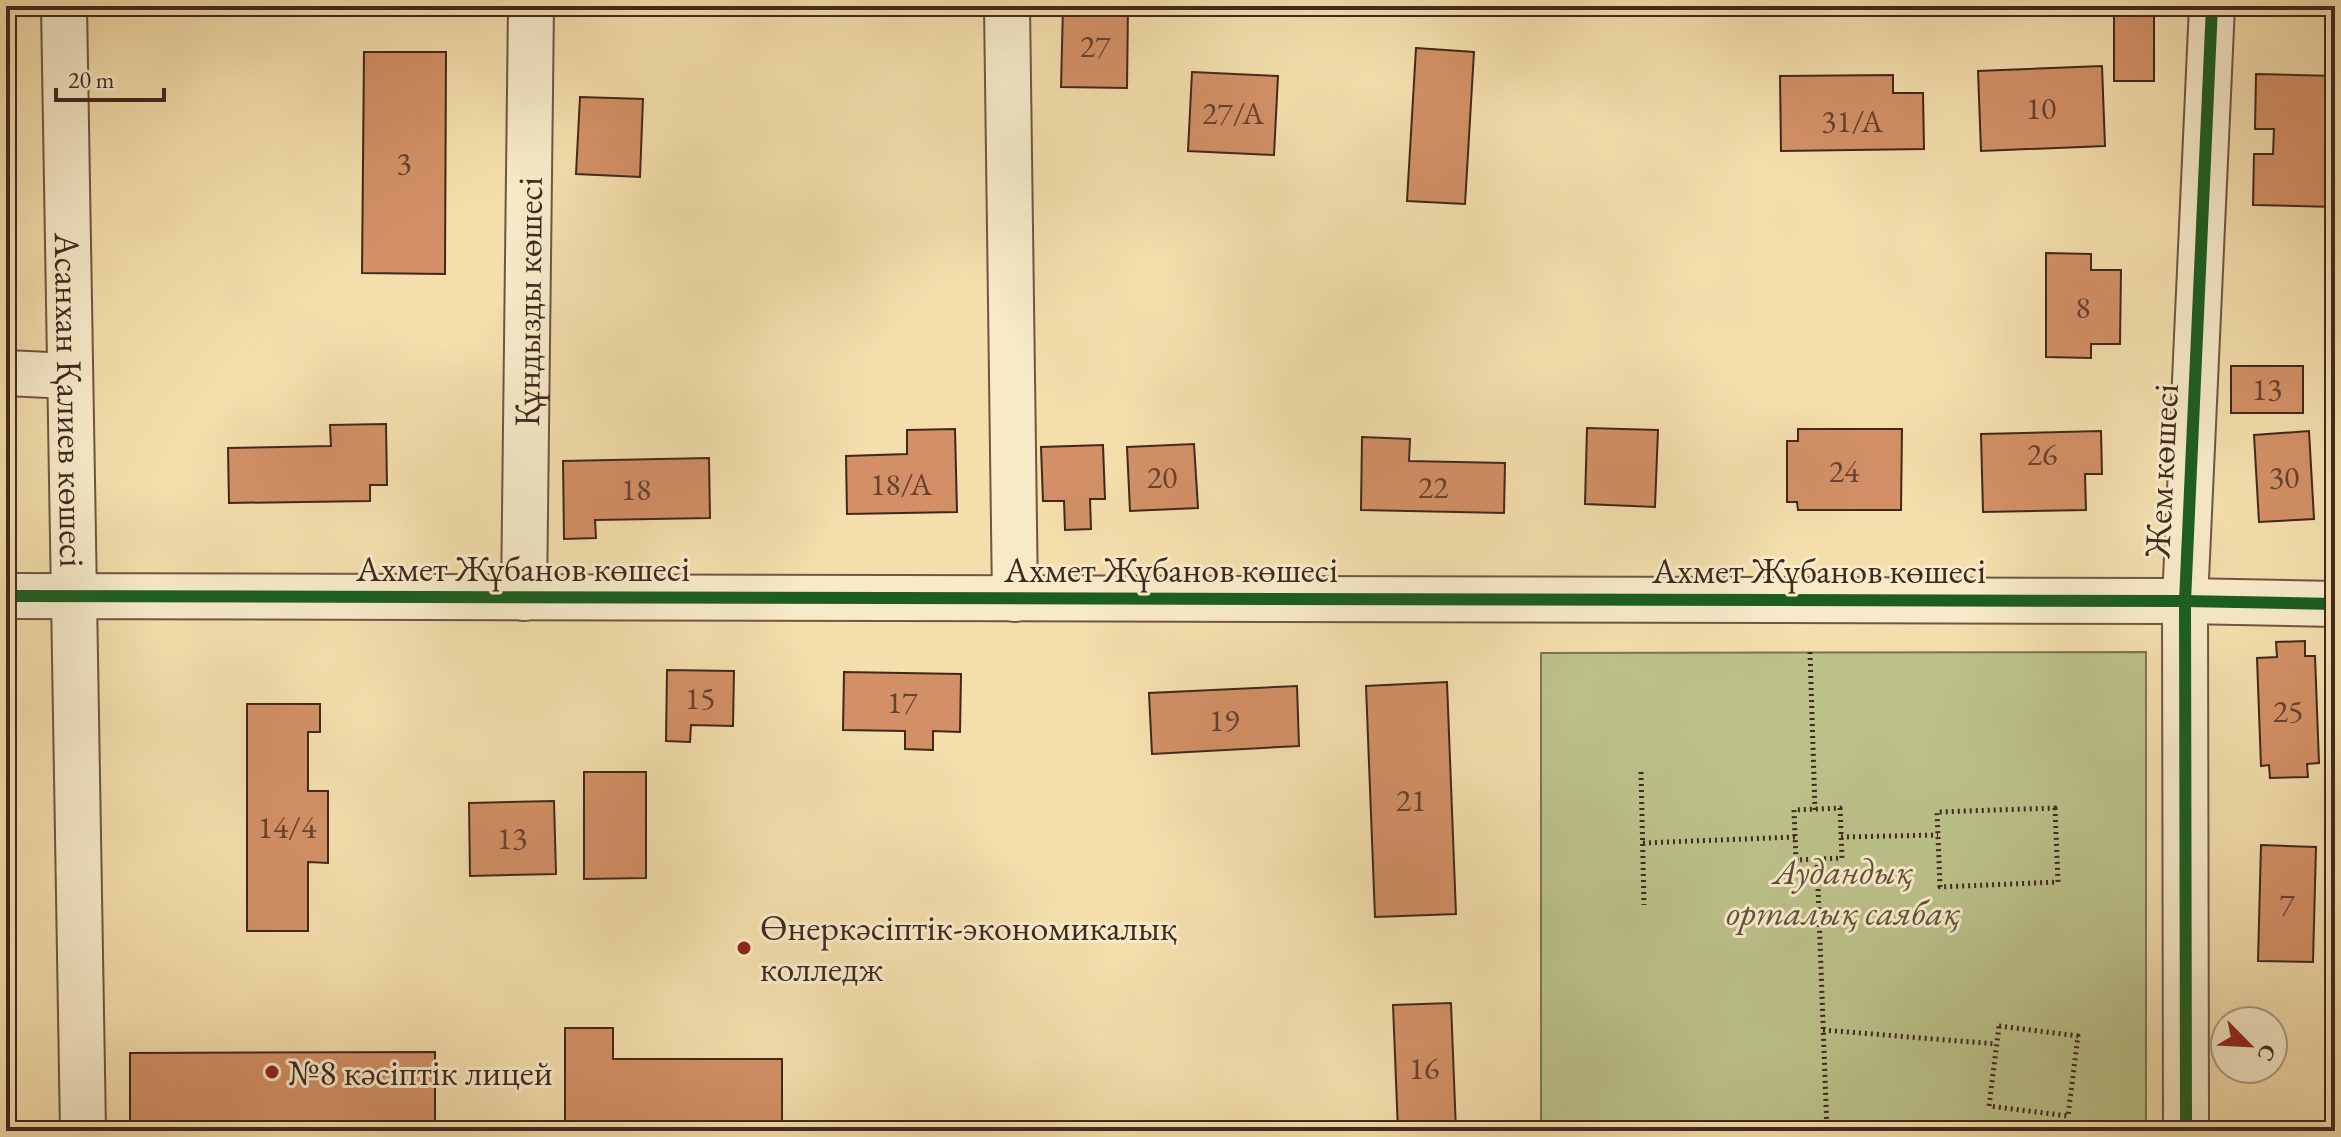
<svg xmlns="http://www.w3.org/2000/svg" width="2341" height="1137" font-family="'EB Garamond',serif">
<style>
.green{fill:#bbc189;stroke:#7e7454;stroke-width:2}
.building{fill:#d39066;stroke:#41281f;stroke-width:2}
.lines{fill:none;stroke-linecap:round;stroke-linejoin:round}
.minor-casing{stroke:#6e5642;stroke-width:48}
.path{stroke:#41281f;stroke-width:5;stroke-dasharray:2 4;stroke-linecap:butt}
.minor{stroke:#f7eac9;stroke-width:44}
.cycleway-casing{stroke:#f7eac9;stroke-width:17}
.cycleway{stroke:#1b5e20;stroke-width:12}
.poi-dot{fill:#8f2418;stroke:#f7eac9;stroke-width:3}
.labels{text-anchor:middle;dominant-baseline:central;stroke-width:6;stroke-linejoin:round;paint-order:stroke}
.number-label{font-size:32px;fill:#664231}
.street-label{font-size:36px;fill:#41281f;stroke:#f7eac9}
.park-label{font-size:36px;font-style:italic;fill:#604e3a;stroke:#f7eac9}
.poi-label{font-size:36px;fill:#41281f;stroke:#f7eac9;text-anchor:start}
</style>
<rect width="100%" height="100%" fill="#f3deac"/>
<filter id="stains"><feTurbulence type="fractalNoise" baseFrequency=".0025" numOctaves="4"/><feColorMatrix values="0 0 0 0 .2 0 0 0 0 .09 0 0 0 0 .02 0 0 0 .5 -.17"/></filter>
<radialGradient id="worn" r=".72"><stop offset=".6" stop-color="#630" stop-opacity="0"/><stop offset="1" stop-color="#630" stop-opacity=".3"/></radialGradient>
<polygon class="green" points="2146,652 2146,1131 1541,1131 1541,653"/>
<g class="building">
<polygon points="1063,6 1128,6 1127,88 1061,87"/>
<rect x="2114" y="15" width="40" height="66"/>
<polygon points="1416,48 1474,52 1465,204 1407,201"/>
<polygon points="364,52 446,52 445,274 362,273"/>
<polygon points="2102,66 2105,146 1981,151 1978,71"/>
<polygon points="1192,72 1278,76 1274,155 1188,151"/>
<polygon points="2256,74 2335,76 2335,207 2253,205 2254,154 2273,154 2274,129 2255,129"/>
<polygon points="1893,75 1893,93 1923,93 1924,149 1781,151 1780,76"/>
<polygon points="580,97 643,99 640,177 576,174"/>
<polygon points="2046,253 2091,254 2091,270 2121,270 2120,344 2091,344 2091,358 2046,357"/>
<rect x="2231" y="366" width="72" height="47"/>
<polygon points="386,424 387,485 370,485 370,501 229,503 228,448 331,446 330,425"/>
<polygon points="1587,428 1658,430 1655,507 1585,504"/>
<polygon points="955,429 957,512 847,514 846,456 907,454 907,430"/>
<polygon points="1798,429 1902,429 1901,510 1798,510 1797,502 1787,502 1787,441 1798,441"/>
<polygon points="2101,431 2102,474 2085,474 2086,510 1983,512 1981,434"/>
<polygon points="2309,431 2314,519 2259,522 2254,435"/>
<polygon points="1362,437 1410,439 1409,461 1505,463 1504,513 1361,510"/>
<polygon points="1194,444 1198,508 1130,511 1127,447"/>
<polygon points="1103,445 1105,499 1090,499 1091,529 1065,530 1064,501 1043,501 1041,447"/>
<polygon points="709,458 710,518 595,520 596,538 564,539 563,461"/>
<polygon points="2305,641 2305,656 2315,656 2319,763 2307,764 2308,777 2270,778 2269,765 2261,766 2257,658 2277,657 2276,642"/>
<polygon points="667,670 734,671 733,726 691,725 690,742 666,741"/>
<polygon points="844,672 961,674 960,732 933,731 933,750 905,749 905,731 843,730"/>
<polygon points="1447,682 1456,914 1375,917 1366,686"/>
<polygon points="1297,686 1299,746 1152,754 1149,693"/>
<polygon points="247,704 320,704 320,732 308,732 308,791 328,791 328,863 308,862 308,931 247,931"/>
<polygon points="584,772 646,772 646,878 584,879"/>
<polygon points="554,801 556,874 470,876 469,803"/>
<polygon points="2261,845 2316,847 2313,962 2258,961"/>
<polygon points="1451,1003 1456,1131 1398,1131 1393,1005"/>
<polygon points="565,1028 613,1028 613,1059 782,1059 782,1131 565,1131"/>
<polygon points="435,1052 435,1131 130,1131 130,1053"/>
</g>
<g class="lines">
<defs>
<g id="minor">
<path id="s1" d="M 64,6 L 83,1131"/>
<polyline points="1007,6 1015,599"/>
<polyline points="6,373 70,376"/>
<polyline points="6,596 2185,601 2335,604"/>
<path id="s2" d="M 524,598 L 531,6"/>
<polyline points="2186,1131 2185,601 2212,6"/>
</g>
</defs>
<use href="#minor" class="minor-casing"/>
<g class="path">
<polyline points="1810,652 1815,810"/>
<polyline points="1641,772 1644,905"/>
<polygon points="1840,808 1842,858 1796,860 1794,810"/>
<polygon points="2055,808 2058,882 1940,887 1937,812"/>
<polyline points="1841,837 1938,835"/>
<polyline points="1643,843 1795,837"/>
<polyline points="1817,859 1827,1131"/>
<polygon points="1999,1026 2078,1036 2068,1116 1989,1106"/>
<polyline points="1823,1030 1996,1044"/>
</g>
<use href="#minor" class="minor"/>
<defs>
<g id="cycleway">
<polyline points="6,596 2185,601 2335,604"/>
<polyline points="2186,1131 2185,601 2212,6"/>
</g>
</defs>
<use href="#cycleway" class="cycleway-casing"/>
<use href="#cycleway" class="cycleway"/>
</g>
<g class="poi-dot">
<circle cx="744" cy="948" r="8"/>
<circle cx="272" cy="1072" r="8"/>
</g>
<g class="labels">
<g class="number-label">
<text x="1095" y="46">27</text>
<text x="2041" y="108">10</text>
<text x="1233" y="113">27/А</text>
<text x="1852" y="121">31/А</text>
<text x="404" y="163">3</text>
<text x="2083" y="307">8</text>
<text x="2267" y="389">13</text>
<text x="2042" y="454">26</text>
<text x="1844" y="471">24</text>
<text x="1162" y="477">20</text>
<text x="2284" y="477">30</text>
<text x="901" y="484">18/А</text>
<text x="1433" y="487">22</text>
<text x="636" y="489">18</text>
<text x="700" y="698">15</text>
<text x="902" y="702">17</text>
<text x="2288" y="711">25</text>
<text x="1224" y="720">19</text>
<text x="1411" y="800">21</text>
<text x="287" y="827">14/4</text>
<text x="512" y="838">13</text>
<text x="2287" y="904">7</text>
<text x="1424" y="1068">16</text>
</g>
<g class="street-label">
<text stroke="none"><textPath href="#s2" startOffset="296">Құндызды көшесі</textPath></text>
<text stroke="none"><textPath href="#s1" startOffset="394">Асанхан Қалиев көшесі</textPath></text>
<text transform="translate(2161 471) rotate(-87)">Жем көшесі</text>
<text x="523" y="568">Ахмет Жұбанов көшесі</text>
<text x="1171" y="569">Ахмет Жұбанов көшесі</text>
<text x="1819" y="570">Ахмет Жұбанов көшесі</text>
</g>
<g class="park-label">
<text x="1843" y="871">Аудандық<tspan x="1843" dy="41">орталық саябақ</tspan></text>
</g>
<g class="poi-label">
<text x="760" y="927">Өнеркәсіптік-экономикалық<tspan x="760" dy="41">колледж</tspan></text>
<text x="288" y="1072">№8 кәсіптік лицей</text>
</g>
</g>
<rect width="2341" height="1137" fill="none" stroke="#f3deac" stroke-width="32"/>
<rect x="8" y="8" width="2325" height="1121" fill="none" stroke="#41281f" stroke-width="4"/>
<rect x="16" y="16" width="2309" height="1105" fill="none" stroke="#41281f" stroke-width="2"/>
<g transform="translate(2249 1045) rotate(114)"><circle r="38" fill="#f7eac9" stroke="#ae9c85" stroke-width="2"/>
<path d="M0-6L14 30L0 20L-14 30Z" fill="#8f2418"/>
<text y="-12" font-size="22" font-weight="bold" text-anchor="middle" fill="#41281f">С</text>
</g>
<path d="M56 88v12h108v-12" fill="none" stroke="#41281f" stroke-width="4"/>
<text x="68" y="88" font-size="24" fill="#41281f" stroke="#f7eac9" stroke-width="6" paint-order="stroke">20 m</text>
<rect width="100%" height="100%" filter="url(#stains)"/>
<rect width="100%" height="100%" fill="url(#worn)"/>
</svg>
